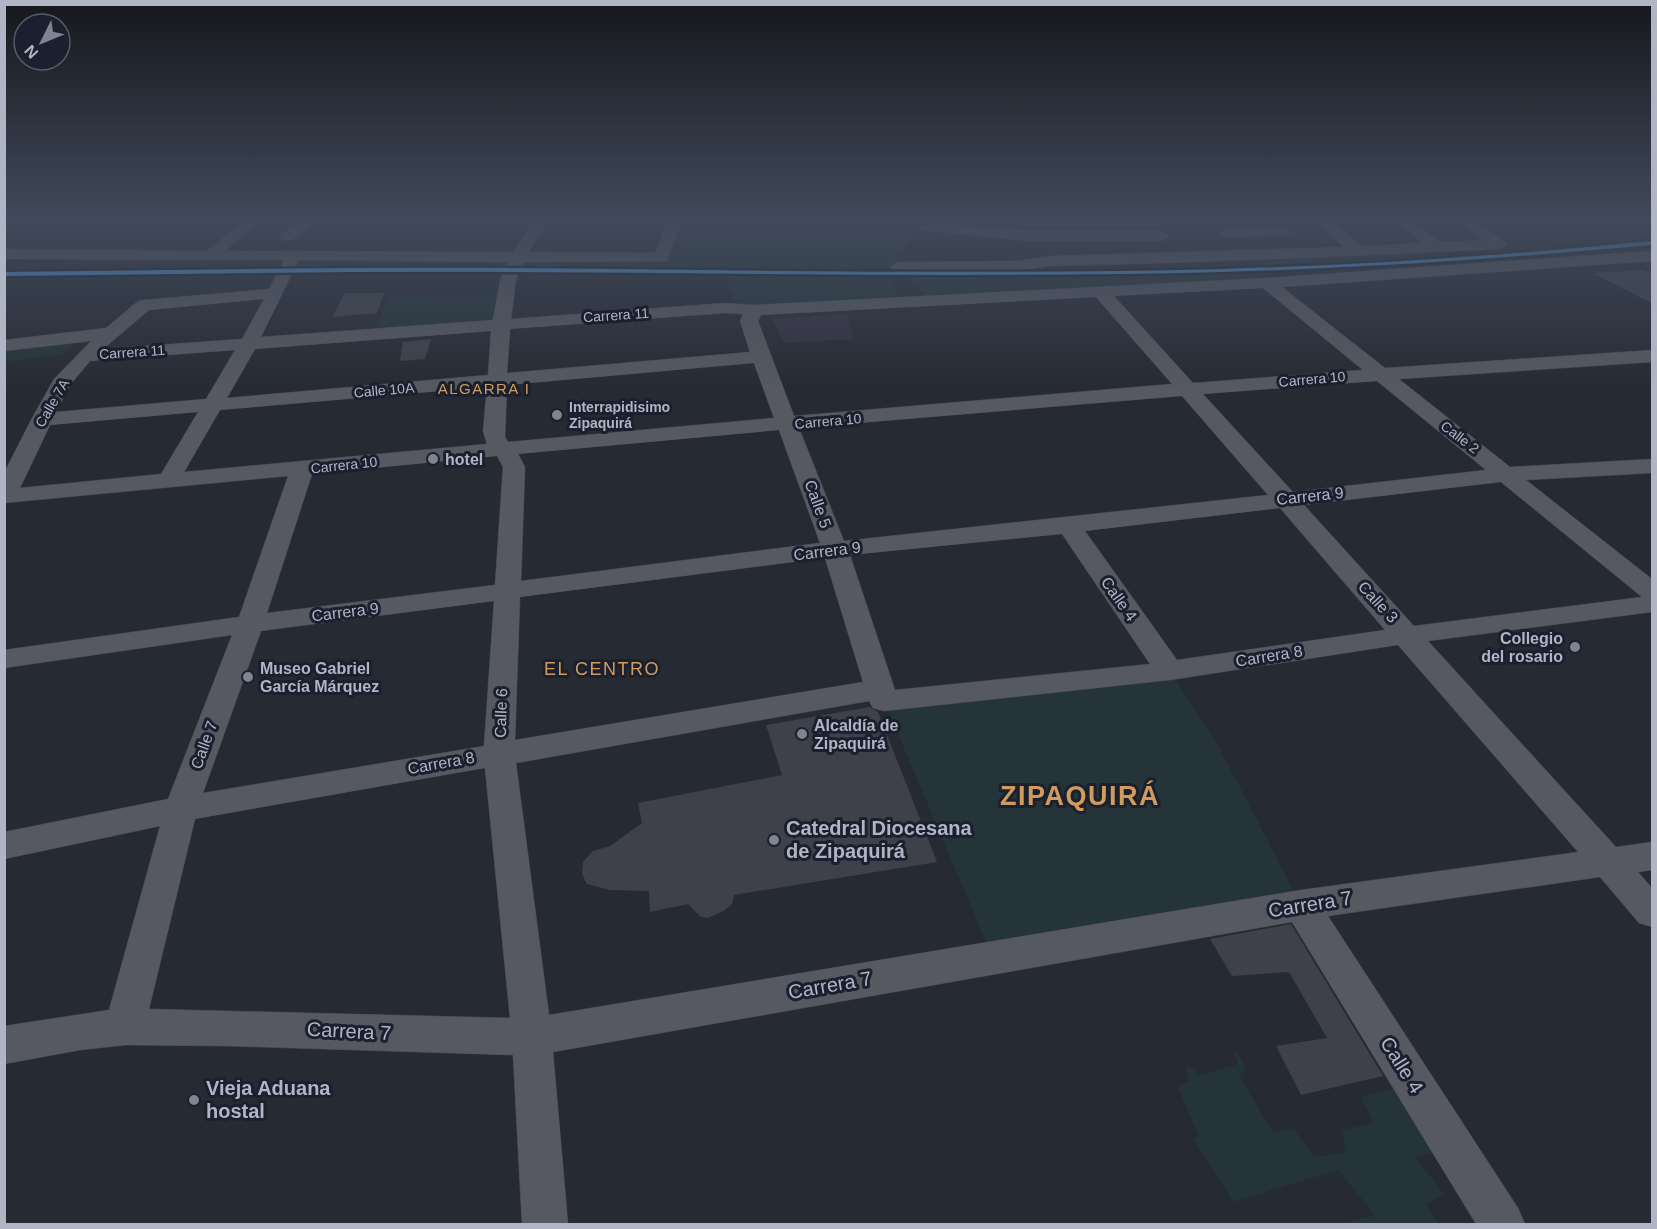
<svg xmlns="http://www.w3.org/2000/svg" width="1657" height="1229" font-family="Arial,sans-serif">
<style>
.medical{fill:#33313f}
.green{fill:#243439}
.building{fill:#3e4149}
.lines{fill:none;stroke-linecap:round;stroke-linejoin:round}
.minor-casing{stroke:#42454c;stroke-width:1}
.minor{fill:#565961;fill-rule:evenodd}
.rail-1-casing{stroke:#1a202d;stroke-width:5}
.rail-1{fill:#4d9ee5;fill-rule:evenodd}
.poi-dot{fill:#7f8492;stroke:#1a202d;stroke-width:2}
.labels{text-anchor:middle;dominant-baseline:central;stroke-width:6;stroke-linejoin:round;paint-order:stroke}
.far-street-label{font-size:14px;fill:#afb5c5;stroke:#1a202d}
.far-poi-label{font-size:14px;font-weight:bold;fill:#afb5c5;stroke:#1a202d;text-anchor:start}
.far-neighbourhood-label{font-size:15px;letter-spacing:1.5px;fill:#d19b5e;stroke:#1a202d}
.poi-label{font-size:16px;font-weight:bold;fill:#afb5c5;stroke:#1a202d;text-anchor:start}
.street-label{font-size:16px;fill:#afb5c5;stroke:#1a202d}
.neighbourhood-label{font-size:18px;letter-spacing:1.5px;fill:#d19b5e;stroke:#1a202d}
.near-poi-label{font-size:20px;font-weight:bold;fill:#afb5c5;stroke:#1a202d;text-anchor:start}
.near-street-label{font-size:20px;fill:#afb5c5;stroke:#1a202d}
.near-district-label{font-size:27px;font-weight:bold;letter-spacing:1.5px;fill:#d19b5e;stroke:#1a202d}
</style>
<rect width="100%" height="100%" fill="#262a33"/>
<polygon class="medical" points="847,314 854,339 784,343 773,319"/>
<g class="green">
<polygon points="686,218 923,218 891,270 292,270 307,258 499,258 504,251 657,251 659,246 676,246"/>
<polygon points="979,218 1018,218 1023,231 976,227"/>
<polygon points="1404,254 1414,261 1270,269 1257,260"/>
<polygon points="1262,273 1265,280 924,298 922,292 905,277"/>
<polygon points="889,275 899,300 760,308 734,304 728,283 729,276"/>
<polygon points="502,294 498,322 373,332 391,295"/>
<polygon points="77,341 62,354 5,362 5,350"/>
<polygon points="1170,671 1219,747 1301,905 992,956 884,701"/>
<polygon points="1237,1051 1246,1068 1239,1077 1274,1132 1294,1129 1314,1157 1345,1152 1342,1130 1374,1123 1361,1097 1407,1085 1448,1149 1415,1157 1445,1195 1426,1204 1439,1224 1339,1224 1375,1215 1338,1170 1233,1202 1193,1138 1199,1136 1177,1086 1189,1081 1185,1069 1191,1067 1200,1075 1238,1064 1234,1053"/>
</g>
<g class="building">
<polygon points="1643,270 1653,274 1653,304 1593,273"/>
<polygon points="344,293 384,293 377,313 333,317"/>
<polygon points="431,339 425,359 400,361 403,342"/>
<polygon points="870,707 878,712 937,862 734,895 732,904 724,911 708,918 701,917 688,904 650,912 649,891 610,890 587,884 582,874 583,862 593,851 610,846 642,823 638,803 782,775 766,725"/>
<polygon points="1291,924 1383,1076 1301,1095 1276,1046 1327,1038 1289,972 1232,976 1210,939"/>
</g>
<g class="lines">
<defs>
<g id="minor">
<path d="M 249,218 L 264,218 L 225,251 L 513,252 L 536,218 L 683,218 L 667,261 L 523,262 L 516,280 L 511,319 L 725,303 L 754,305 L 1267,278 L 1652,251 L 1652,261 L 1282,287 L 1385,368 L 1652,350 L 1652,362 L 1399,379 L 1510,467 L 1652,459 L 1652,473 L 1526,480 L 1652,579 L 1652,612 L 1428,641 L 1616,847 L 1652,842 L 1652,870 L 1638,872 L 1652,888 L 1652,927 L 1639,923 L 1600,877 L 1328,916 L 1518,1208 L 1525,1224 L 1476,1224 L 1292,922 L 553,1052 L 568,1224 L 522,1224 L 513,1055 L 228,1046 L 126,1045 L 80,1050 L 4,1064 L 4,1026 L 109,1010 L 160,826 L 4,859 L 4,832 L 168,799 L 232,635 L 4,668 L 4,650 L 239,617 L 288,476 L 4,503 L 4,473 L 31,420 L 54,379 L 91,341 L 4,351 L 4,340 L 106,328 L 138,301 L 144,300 L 269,289 L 284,260 L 4,259 L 4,249 L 206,251 ZM 548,221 L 553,222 L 667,222 L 655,253 L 529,252 ZM 299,260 L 507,262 L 500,280 L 493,320 L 261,337 ZM 1263,288 L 1363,370 L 1193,383 L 1114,296 ZM 1096,297 L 1172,384 L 794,416 L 758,321 L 761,315 ZM 264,299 L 242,339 L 103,349 L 149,310 ZM 725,313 L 743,314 L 740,321 L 750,352 L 507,373 L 510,329 ZM 491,331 L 488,375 L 227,398 L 255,349 ZM 235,350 L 206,399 L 56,412 L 70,385 L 90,361 ZM 754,363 L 774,418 L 508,442 L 505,437 L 507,385 ZM 1377,381 L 1486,470 L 1293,492 L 1203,394 ZM 487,387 L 483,431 L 487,444 L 184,472 L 220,410 ZM 1182,396 L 1268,495 L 844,541 L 799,428 ZM 198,412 L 161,474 L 20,488 L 50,425 ZM 779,430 L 820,543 L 521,581 L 525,467 L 518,454 ZM 497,456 L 503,467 L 495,585 L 267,613 L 312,474 ZM 1501,482 L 1642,597 L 1414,626 L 1304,505 ZM 1280,508 L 1385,630 L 1177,660 L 1085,531 ZM 1062,534 L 1150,664 L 895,690 L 850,555 ZM 825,558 L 863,682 L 515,740 L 520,597 ZM 494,601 L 484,746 L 203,793 L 261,631 ZM 1398,645 L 1578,852 L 1301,890 L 549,1015 L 516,763 L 869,701 L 873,708 L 884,711 L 1170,680 ZM 485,768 L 510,1018 L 149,1009 L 195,819 Z"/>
<polygon points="302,218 492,218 485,222 317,222 292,240 282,240 279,237 282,234"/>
<path d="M 1313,218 L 1328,218 L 1362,246 L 1423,243 L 1393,218 L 1408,218 L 1440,242 L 1484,240 L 1455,218 L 1471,218 L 1508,244 L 1500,249 C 1350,256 1200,263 1049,266 L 1017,271 L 898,272 L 890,267 L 898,262 L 1017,261 L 1049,256 L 1344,247 Z"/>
<polygon points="925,223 1031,231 1162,231 1170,236 1162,241 1031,241 920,230 918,227"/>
<polygon points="1284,228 1291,232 1289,235 1226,237 1219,233 1226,229"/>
</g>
</defs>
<use href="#minor" class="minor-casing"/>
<use href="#minor" class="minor"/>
<defs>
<path id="rail-1" d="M 1652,241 L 1652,245 C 1509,258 1366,268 1222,272 C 985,278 747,273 510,272 C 341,271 173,274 4,276 L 4,272 C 173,270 341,267 510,268 C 747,270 985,275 1222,269 C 1366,265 1509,255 1652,241 Z"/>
</defs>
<use href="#rail-1" class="rail-1-casing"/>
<use href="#rail-1" class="rail-1"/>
</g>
<linearGradient id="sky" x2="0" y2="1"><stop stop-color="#15171c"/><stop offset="0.56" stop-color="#414a5b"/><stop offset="1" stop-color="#414a5b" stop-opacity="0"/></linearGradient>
<rect width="1657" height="390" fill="url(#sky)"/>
<g class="poi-dot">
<circle cx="557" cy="415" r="6"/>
<circle cx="433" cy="459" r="6"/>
<circle cx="1575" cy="647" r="6"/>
<circle cx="248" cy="677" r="6"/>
<circle cx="802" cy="734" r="6"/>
<circle cx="774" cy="840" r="6"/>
<circle cx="194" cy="1100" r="6"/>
</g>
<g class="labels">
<g class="far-street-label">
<text transform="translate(616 315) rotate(-4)">Carrera 11</text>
<text transform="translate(132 352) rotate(-4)">Carrera 11</text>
<text transform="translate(1312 379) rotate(-5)">Carrera 10</text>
<text transform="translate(384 390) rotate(-5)">Calle 10A</text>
<text transform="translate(52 403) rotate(-60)">Calle 7A</text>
<text transform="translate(828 421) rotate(-5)">Carrera 10</text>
<text transform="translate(1460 437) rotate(37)">Calle 2</text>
<text transform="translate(344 465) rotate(-6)">Carrera 10</text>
</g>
<g class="far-poi-label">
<text x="569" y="407">Interrapidisimo<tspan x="569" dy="16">Zipaquirá</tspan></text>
</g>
<g class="far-neighbourhood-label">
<text x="484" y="388">ALGARRA I</text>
</g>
<g class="poi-label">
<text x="445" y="459">hotel</text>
<text x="1563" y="638" text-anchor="end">Collegio<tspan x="1563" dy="18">del rosario</tspan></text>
<text x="260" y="668">Museo Gabriel<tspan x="260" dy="18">García Márquez</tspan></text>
<text x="814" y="725">Alcaldía de<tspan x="814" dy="18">Zipaquirá</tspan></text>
</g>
<g class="street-label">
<text transform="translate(1310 496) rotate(-6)">Carrera 9</text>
<text transform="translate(818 504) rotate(70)">Calle 5</text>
<text transform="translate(827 551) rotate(-7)">Carrera 9</text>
<text transform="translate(1119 599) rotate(55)">Calle 4</text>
<text transform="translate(1378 602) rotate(47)">Calle 3</text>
<text transform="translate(345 612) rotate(-7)">Carrera 9</text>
<text transform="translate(1269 656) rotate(-9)">Carrera 8</text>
<text transform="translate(501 713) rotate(-88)">Calle 6</text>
<text transform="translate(204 745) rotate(-70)">Calle 7</text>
<text transform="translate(441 763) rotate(-10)">Carrera 8</text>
</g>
<g class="neighbourhood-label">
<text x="602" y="669">EL CENTRO</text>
</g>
<g class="near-poi-label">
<text x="786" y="828">Catedral Diocesana<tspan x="786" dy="23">de Zipaquirá</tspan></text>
<text x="206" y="1088">Vieja Aduana<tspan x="206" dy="23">hostal</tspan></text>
</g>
<g class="near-street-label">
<text transform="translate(1310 904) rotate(-9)">Carrera 7</text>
<text transform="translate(830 985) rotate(-10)">Carrera 7</text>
<text transform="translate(349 1031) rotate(3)">Carrera 7</text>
<text transform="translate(1402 1065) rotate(58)">Calle 4</text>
</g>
<g class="near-district-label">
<text x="1080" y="796">ZIPAQUIRÁ</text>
</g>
</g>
<rect width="1657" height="1229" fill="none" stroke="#afb5c5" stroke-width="12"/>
<g transform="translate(42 42) rotate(227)"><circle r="28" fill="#1a202d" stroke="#565c6a" stroke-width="1.5"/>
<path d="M0-4.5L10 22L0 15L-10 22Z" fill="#7f8492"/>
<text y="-9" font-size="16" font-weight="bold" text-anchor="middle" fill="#afb5c5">N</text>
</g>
</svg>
